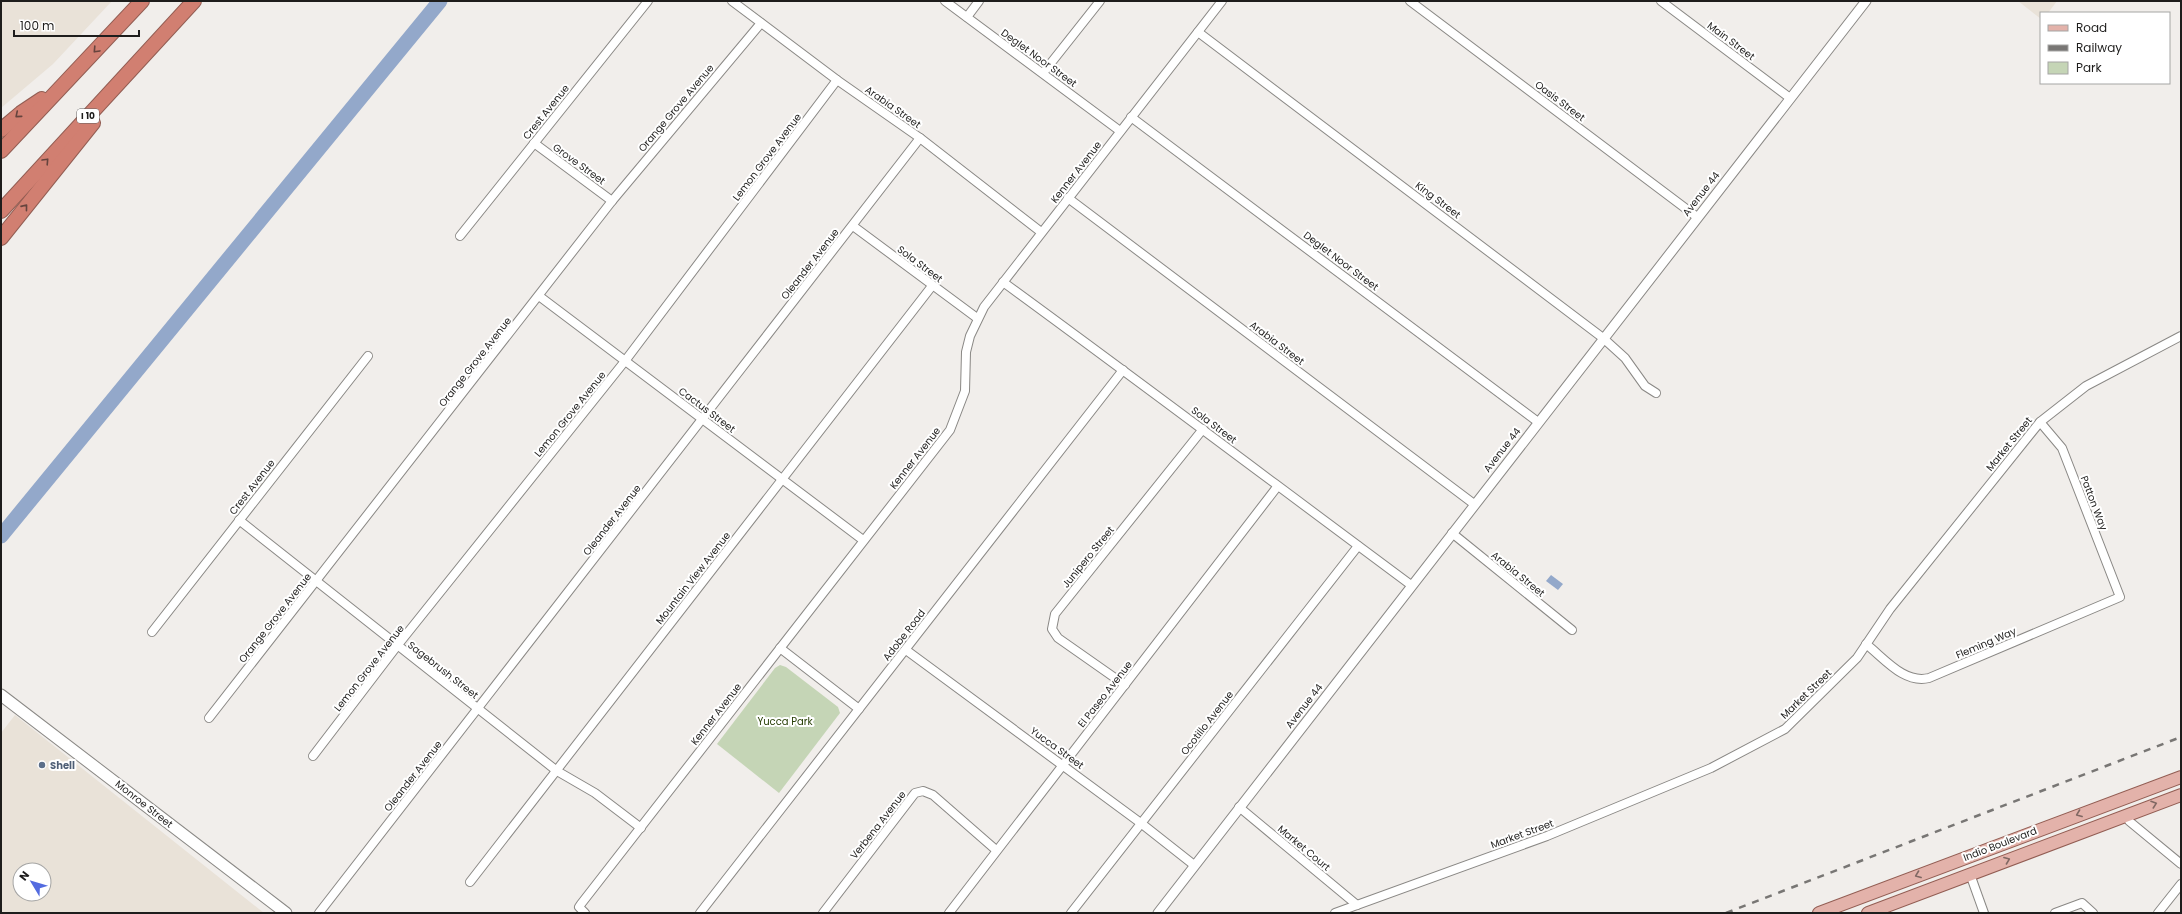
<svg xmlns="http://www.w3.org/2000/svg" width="2182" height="914" font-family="Poppins,sans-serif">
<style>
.built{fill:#e9e2d8;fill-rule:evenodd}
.green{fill:#c5d5b6}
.water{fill:#93a8ca}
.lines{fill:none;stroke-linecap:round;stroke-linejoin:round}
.river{stroke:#93a8ca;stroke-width:15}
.minor-casing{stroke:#8a8885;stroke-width:10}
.tertiary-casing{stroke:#8a8885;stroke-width:11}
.secondary-casing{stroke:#8a8885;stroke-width:13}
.primary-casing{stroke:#925d53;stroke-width:14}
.motorway-casing{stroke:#925d53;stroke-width:16}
.minor{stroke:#fff;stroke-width:8}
.tertiary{stroke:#fff;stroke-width:9}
.secondary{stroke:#fff;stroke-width:11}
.primary{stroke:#e3b2aa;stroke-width:12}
.motorway{stroke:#d17f71;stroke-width:14}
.rail{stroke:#787674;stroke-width:2.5;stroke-dasharray:7 7;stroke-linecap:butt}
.oneway{stroke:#66443e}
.oneway2{stroke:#806863}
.service-dot{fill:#5c6f8a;stroke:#fff;stroke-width:1.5}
.labels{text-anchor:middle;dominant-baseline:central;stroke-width:4;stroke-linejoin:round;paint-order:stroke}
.shield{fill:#fff;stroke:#626160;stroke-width:1}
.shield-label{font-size:9px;font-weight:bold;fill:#1e1d1c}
.street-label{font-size:10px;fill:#1e1d1c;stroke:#fff}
.park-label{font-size:10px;fill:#283f06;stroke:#fff}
.service-label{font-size:10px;font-weight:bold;fill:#4e5e75;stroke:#fff;text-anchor:start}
</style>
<rect width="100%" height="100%" fill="#f1eeeb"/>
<g class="built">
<polygon points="1,1 112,1 53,64 1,108"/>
<polygon points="2018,1 2057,1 2048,13 2041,13 2041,19"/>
<path d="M 15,715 L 264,913 L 1,913 L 1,733 ZM 20,870 L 44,870 L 44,894 L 20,894 Z"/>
</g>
<polygon class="green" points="780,665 786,667 838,707 840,713 779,793 717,744 775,668"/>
<polygon class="water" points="1551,575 1563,584 1558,590 1546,581"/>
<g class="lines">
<polyline class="river" points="1,536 440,1"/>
<defs>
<g id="minor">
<polyline points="732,1 837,80 920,138 1041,232"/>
<polyline points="945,1 1120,131"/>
<polyline points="1410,1 1697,217"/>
<polyline points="1661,1 1790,98"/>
<polyline points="967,17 979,1"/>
<polyline points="1198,32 1603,338 1625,358 1645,386 1656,393"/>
<polyline points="1043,73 1100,1"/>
<polyline points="1131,117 1538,422"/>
<polyline points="534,143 612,201"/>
<polyline points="1068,198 1474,504"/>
<polyline points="853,226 977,318"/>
<polyline points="460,236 648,1"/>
<path d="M 1003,282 C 1140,382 1275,484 1411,585"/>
<polyline points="539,296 863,540"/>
<polyline points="239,520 557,771 595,793 641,828"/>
<polyline points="1452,533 1572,630"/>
<polyline points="152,632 368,356"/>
<path d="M 1866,644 C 1885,659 1904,684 1929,678 L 2120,597 L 2062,448 L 2040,422"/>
<polyline points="780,648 859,709"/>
<polyline points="906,650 1142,824 1194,865"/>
<polyline points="1125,685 1058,638 1052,629 1055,614 1203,429"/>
<polyline points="209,718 612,201 761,23"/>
<polyline points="313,756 397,646 625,361 837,80"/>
<polyline points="1239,807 1357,905"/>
<polyline points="2127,814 2129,821 2181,864"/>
<polyline points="1970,874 1984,913"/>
<polyline points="470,882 932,286"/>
<polyline points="319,913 920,138"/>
<polyline points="585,913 579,907 581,904 950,430 965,391 966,352 970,336 984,307 1222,1"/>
<polyline points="700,913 1123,370"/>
<polyline points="823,913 915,793 923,791 933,795 996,850"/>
<polyline points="949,913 1277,487"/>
<polyline points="1071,913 1358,546"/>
<polyline points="1335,913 1547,836 1711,768 1785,729 1857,658 1890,609 2040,422 2086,386 2181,336"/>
<polyline points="2055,913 2082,903 2093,913"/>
<polyline points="2158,913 2181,884"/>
</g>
<polyline id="tertiary" points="1158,913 1866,1"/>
<polyline id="secondary" points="1,695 286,913"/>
<g id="primary">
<polyline points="1819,913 2181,777"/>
<polyline points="1868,913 2181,795"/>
</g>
<g id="motorway">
<polyline points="1,130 21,113 42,99"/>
<polyline points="1,151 142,1"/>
<polyline points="1,211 194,1"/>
<polyline points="1,238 93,123"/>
</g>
</defs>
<use href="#minor" class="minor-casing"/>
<use href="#tertiary" class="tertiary-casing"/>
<use href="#secondary" class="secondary-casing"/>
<use href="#primary" class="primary-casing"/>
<use href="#motorway" class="motorway-casing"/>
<use href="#minor" class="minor"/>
<use href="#tertiary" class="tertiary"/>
<use href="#secondary" class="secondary"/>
<use href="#primary" class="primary"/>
<use href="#motorway" class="motorway"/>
<polyline class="rail" points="1726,913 2181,737"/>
</g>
<defs><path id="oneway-chevron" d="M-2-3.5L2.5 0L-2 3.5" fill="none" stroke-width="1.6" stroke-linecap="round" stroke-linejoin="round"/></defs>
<g class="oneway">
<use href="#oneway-chevron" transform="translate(96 50) rotate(133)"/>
<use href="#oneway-chevron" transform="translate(18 115) rotate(140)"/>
<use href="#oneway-chevron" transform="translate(46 161) rotate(-47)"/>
<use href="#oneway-chevron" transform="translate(25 207) rotate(-51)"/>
</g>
<g class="oneway2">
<use href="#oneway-chevron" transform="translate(2154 804) rotate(-19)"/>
<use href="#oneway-chevron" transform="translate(2079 814) rotate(159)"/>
<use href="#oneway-chevron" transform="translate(2007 860) rotate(-21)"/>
<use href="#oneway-chevron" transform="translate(1918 875) rotate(159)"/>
</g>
<circle class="service-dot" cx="42" cy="765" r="4"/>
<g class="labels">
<rect class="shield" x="77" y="109" width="22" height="14" rx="3"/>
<g class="shield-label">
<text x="88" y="116">I 10</text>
</g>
<g class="street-label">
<text transform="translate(1731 41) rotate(37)">Main Street</text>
<text transform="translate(1039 58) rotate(36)">Deglet Noor Street</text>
<text transform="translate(1560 101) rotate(37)">Oasis Street</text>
<text transform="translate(893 107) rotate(35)">Arabia Street</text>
<text transform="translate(676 108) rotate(-50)">Orange Grove Avenue</text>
<text transform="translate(546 112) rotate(-51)">Crest Avenue</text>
<text transform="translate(767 157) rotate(-53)">Lemon Grove Avenue</text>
<text transform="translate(579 164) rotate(36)">Grove Street</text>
<text transform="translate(1076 172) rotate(-52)">Kenner Avenue</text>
<text transform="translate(1701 194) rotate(-52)">Avenue 44</text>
<text transform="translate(1438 200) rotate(37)">King Street</text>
<text transform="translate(1341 261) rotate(37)">Deglet Noor Street</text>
<text transform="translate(810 264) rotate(-52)">Oleander Avenue</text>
<text transform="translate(920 264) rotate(37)">Sola Street</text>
<text transform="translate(1277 343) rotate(37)">Arabia Street</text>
<text transform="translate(475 362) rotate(-52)">Orange Grove Avenue</text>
<text transform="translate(707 410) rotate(37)">Cactus Street</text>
<text transform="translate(570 414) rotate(-51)">Lemon Grove Avenue</text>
<text transform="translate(1214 425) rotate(37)">Sola Street</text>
<text transform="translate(2009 444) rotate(-51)">Market Street</text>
<text transform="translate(1502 450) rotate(-52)">Avenue 44</text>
<text transform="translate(915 458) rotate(-52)">Kenner Avenue</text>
<text transform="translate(252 487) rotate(-52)">Crest Avenue</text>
<text transform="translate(2094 503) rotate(69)">Patton Way</text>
<text transform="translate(612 520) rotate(-52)">Oleander Avenue</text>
<text transform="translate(1088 557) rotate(-51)">Junipero Street</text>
<text transform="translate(1518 574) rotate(39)">Arabia Street</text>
<text transform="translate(693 578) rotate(-52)">Mountain View Avenue</text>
<text transform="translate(275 618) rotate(-52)">Orange Grove Avenue</text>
<text transform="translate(904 635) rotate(-52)">Adobe Road</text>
<text transform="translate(1986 643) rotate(-23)">Fleming Way</text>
<text transform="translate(369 668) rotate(-52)">Lemon Grove Avenue</text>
<text transform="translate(443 670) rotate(38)">Sagebrush Street</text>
<text transform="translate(1105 694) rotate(-52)">El Paseo Avenue</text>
<text transform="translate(1806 694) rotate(-44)">Market Street</text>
<text transform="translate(1304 706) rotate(-52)">Avenue 44</text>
<text transform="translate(716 714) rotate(-52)">Kenner Avenue</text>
<text transform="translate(1207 723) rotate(-52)">Ocotillo Avenue</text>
<text transform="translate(1057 748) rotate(36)">Yucca Street</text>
<text transform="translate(413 776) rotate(-52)">Oleander Avenue</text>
<text transform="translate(144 804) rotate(38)">Monroe Street</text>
<text transform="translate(878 825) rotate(-52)">Verbena Avenue</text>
<text transform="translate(1522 834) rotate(-20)">Market Street</text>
<text transform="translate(2000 844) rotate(-21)">Indio Boulevard</text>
<text transform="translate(1304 848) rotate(40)">Market Court</text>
</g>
<g class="park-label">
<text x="785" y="721">Yucca Park</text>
</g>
<g class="service-label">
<text x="50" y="765">Shell</text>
</g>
</g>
<rect width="2182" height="914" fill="none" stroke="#1e1d1c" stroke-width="4"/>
<rect x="2040" y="12" width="130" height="72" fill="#ffffff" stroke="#a5a5a4"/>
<rect x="2048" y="25" width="20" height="6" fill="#e3b2aa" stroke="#a5a5a4"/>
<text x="2076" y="32" font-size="12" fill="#1e1d1c">Road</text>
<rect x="2048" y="45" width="20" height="6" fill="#787674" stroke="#a5a5a4"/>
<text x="2076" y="52" font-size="12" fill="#1e1d1c">Railway</text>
<rect x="2048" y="62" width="20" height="12" fill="#c5d5b6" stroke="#a5a5a4"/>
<text x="2076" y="72" font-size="12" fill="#1e1d1c">Park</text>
<g transform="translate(32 882) rotate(308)"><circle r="19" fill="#ffffff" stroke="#a5a5a4"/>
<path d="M0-3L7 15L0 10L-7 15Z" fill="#536be0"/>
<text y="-6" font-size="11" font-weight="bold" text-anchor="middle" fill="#1e1d1c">N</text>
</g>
<path d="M14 30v6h125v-6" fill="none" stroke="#1e1d1c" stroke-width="2"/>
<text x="20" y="30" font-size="12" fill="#1e1d1c" stroke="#ffffff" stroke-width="3" paint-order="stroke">100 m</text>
</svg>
